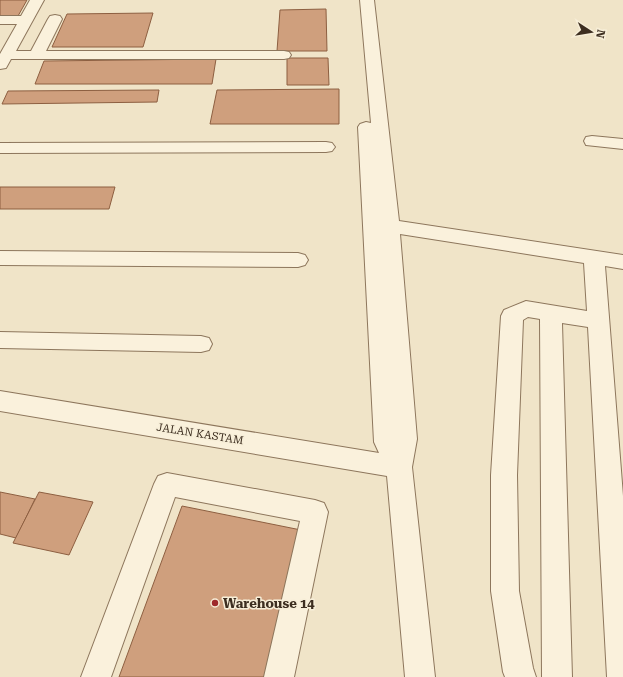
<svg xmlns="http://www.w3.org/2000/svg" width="623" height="677" font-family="'Roboto Serif',serif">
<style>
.building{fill:#cf9f7d;stroke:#8d5f41}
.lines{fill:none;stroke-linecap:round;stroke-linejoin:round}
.minor-casing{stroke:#8d765c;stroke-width:2}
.minor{fill:#faf1dc;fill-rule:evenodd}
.poi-dot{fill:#9e2a2b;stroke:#f7eed8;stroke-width:1.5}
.labels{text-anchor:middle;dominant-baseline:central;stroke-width:3;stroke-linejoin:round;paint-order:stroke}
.street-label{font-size:11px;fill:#3d2e20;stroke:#f7eed8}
.near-poi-label{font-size:13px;font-weight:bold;fill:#3d2e20;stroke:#f7eed8;text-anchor:start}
</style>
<rect width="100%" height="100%" fill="#f0e4c8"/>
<g class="building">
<polygon points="0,0 27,0 18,16 0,16"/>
<polygon points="326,9 327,51 277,51 280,10"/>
<polygon points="153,13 143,47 52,47 67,14"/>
<polygon points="287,58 328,58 329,85 287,85"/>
<polygon points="216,59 212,84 35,84 44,61"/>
<polygon points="339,89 339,124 210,124 217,90"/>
<polygon points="159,90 157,102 2,104 8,91"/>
<polygon points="0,187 115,187 109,209 0,209"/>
<polygon points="0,492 35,499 16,538 0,534"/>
<polygon points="39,492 93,502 69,555 13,543"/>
<polygon points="182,506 301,530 265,677 119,677"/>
</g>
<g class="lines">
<defs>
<g id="minor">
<polygon points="30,0 44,0 16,51 31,51 48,19 50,16 55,15 60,16 62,19 46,51 284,51 289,52 291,55 289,58 284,59 11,59 6,68 0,69 0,54 17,24 0,24 0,16 21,16"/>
<polygon points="360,0 374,0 399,221 623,255 623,269 605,266 623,496 623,677 607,677 588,327 562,323 572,677 542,677 540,319 528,317 523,320 517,475 519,591 533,668 536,677 505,677 503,672 491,591 491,475 501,316 504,310 526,301 587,311 584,263 400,234 417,439 412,467 435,677 405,677 387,476 0,411 0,391 379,453 374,442 358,127 360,124 366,122 371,123"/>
<polygon points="592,136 623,139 623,149 586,145 584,141 586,137"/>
<polygon points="326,142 332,143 335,147 332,151 326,152 0,153 0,143"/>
<polygon points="0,251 298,253 305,255 308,260 305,265 298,267 0,265"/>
<polygon points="0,332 201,336 209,338 212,344 209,350 201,352 0,348"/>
<polygon points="167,473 315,500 324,503 328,512 294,677 264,677 300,521 175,497 111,677 81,677 154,484 158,476"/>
</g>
</defs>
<use href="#minor" class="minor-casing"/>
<use href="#minor" class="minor"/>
</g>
<circle class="poi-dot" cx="215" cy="603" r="4"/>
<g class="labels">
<g class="street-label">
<text transform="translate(200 434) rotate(9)">JALAN KASTAM</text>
</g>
<g class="near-poi-label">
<text x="223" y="603">Warehouse 14</text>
</g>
</g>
<g transform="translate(591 32) rotate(102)" stroke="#f7eed8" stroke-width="3" paint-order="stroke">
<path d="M0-3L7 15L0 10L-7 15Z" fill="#3d2e20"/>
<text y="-6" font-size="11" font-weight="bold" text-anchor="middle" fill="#3d2e20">N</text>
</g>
</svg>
